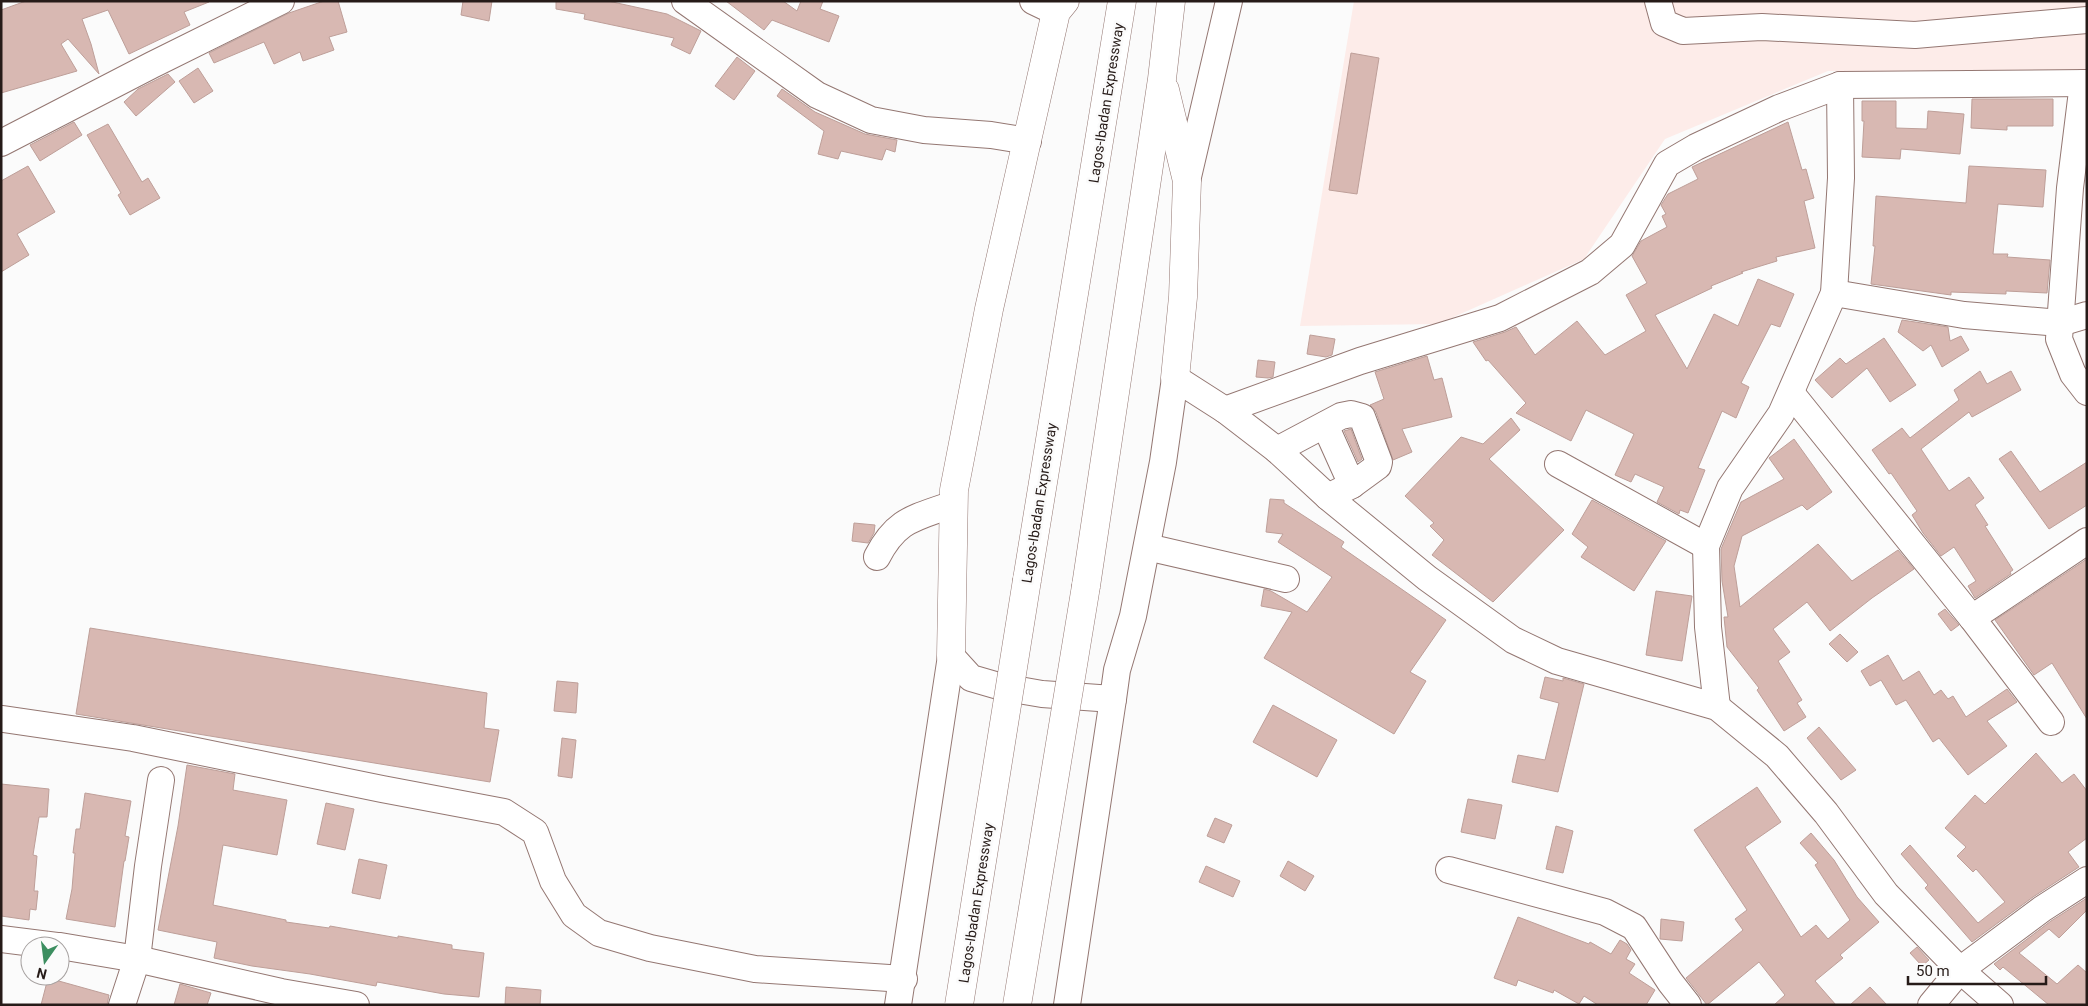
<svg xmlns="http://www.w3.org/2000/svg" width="2088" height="1006" font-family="Roboto,sans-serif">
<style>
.built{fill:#fdece9}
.building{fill:#d8b8b2;stroke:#be9f99}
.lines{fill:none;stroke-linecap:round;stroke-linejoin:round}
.minor-casing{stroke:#947772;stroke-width:28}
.highway-casing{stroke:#947772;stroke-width:29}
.minor{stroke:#fff;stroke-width:26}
.highway{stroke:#fff;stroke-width:28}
.highway-bridge-casing{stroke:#947772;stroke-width:29;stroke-linecap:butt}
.highway-bridge{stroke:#fff;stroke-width:28}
.labels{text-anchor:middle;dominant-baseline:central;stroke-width:5;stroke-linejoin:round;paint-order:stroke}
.street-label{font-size:14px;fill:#261b18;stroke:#fbfbfb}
</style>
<rect width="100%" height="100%" fill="#fbfbfb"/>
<polygon class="built" points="1354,1 2087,1 2087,72 1828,71 1665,139 1584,259 1438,324 1300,326"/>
<g class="building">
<polygon points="26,1 208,1 209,2 184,12 190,25 129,54 108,10 82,19 91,44 99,74 68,39 61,44 77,71 1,93 1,10"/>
<polygon points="324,1 338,1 347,32 329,37 334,50 303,61 300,52 274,64 264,42 214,63 209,53 289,13"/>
<polygon points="463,1 492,1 489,21 461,15"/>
<polygon points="556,1 608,1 667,14 701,31 690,54 671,45 674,38 584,19 585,14 556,9"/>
<polygon points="726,1 783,1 797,11 801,1 823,1 820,9 839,16 829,42 772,20 764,30"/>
<polygon points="1351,53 1379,58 1357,194 1329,190"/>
<polygon points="737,57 755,71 734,100 715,86"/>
<polygon points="198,68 213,91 194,103 179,81"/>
<polygon points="168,74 175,82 136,116 124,102 138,89"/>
<polygon points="782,89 815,112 865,134 897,140 895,152 886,149 882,160 841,151 838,159 818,154 824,131 777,96"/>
<polygon points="1972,99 2053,99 2053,126 2007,126 2007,130 1971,128"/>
<polygon points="1862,101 1896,101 1896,128 1927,129 1928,111 1964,114 1960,154 1901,149 1900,159 1862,157 1864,121 1862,121"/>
<polygon points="74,122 82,135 40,161 30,145"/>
<polygon points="1788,122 1802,170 1806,169 1814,198 1804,201 1815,248 1776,257 1777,261 1741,272 1743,273 1711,286 1712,288 1655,315 1687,369 1714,314 1738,326 1758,279 1794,294 1780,327 1771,324 1741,383 1749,387 1736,418 1722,411 1698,468 1705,470 1688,513 1680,510 1679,514 1657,502 1664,487 1635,474 1631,482 1615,475 1634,434 1586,410 1571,441 1516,413 1526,403 1488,360 1486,361 1473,342 1505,332 1516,327 1535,355 1577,321 1605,355 1646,331 1626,295 1647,283 1632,256 1641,241 1667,227 1662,216 1666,214 1661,205 1668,194 1698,179 1692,167"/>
<polygon points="108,124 142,182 148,178 160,198 130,215 118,195 121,193 87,135"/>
<polygon points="28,166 55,212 17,234 29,255 1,272 1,181"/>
<polygon points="1969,166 2046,170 2043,207 1998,204 1993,254 2008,254 2007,257 2050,260 2047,293 2006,291 2006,294 1951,292 1951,295 1871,284 1875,246 1873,246 1876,196 1966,203"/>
<polygon points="1902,320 1948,327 1950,341 1961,336 1969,350 1942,367 1931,345 1923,351 1898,332"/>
<polygon points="1310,335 1335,339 1332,355 1326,357 1307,354"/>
<polygon points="1884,338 1916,385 1890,402 1867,368 1832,398 1815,380 1840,358 1846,364"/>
<polygon points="1427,356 1434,380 1442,378 1452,417 1402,429 1412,452 1393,460 1376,412 1370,405 1384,399 1375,372"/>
<polygon points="1258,360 1275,362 1273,377 1268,378 1256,377"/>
<polygon points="1980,371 1987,384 2011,371 2021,390 1972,417 1969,412 1921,449 1949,491 1969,477 1984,498 1975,505 1988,525 1985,526 2013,570 2010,572 2011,574 1975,598 1968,586 1976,581 1954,547 1941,556 1923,533 1912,515 1917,511 1891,473 1889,474 1872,450 1902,428 1910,438 1959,400 1954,390"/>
<polygon points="1511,418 1520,430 1489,459 1564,530 1493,602 1432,555 1444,540 1430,526 1434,523 1405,496 1461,437 1483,444"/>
<polygon points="1351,429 1362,459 1358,462 1344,431"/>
<polygon points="1794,439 1832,492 1807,510 1802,505 1742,536 1734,566 1740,607 1818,544 1852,581 1898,550 1914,569 1872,598 1830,631 1807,602 1773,629 1790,652 1778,661 1802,700 1797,703 1806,717 1784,731 1757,690 1759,688 1727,647 1724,617 1728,617 1722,581 1721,549 1741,502 1784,479 1769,458"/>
<polygon points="2011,451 2040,492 2087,462 2087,505 2049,529 1999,459"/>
<polygon points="1270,499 1284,500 1284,503 1344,542 1341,547 1446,620 1410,672 1426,681 1394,734 1264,658 1292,612 1261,606 1264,589 1271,591 1307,612 1332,577 1278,542 1283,534 1266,532"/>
<polygon points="1592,500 1666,541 1634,591 1581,557 1588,547 1572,534"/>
<polygon points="854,523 875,525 874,533 868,543 852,541"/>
<polygon points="2087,559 2087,719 2052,663 2034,675 1995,620"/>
<polygon points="1656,591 1692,596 1682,661 1646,655"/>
<polygon points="1945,609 1959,625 1951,631 1938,614"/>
<polygon points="90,628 487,693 484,728 499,730 490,782 76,714"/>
<polygon points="1840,634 1858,652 1847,662 1829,644"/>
<polygon points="1888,655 1903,681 1919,671 1934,695 1941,690 1948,699 1953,696 1966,717 2007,689 2017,702 1987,721 2007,746 1968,775 1939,738 1933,742 1906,700 1896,705 1881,680 1870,686 1861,671"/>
<polygon points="1545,677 1563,681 1563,678 1584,684 1558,792 1512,782 1518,755 1545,760 1559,703 1540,698"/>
<polygon points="557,681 578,683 576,713 554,711"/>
<polygon points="1273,705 1337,740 1317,777 1253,742"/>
<polygon points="1819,727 1856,770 1841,780 1807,738"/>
<polygon points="562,738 576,740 572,778 558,776"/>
<polygon points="2036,753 2062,783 2074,774 2087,791 2087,838 2068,852 2079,867 2033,897 1972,942 1925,888 1928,885 1901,854 1910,845 1978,923 2005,902 1976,869 1973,872 1957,856 1966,847 1945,828 1975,795 1985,804"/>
<polygon points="187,765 235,774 233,790 287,800 277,855 223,845 213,905 286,920 286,922 329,928 330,926 398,938 398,936 452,945 452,949 484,953 479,997 444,994 377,982 376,986 310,974 252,966 214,958 217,942 158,930 178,826"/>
<polygon points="1,784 49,789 47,817 39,817 33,855 37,856 34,891 38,891 36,910 30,909 29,920 1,916"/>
<polygon points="1757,787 1781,822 1745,847 1801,937 1816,925 1828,939 1850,920 1815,865 1818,863 1800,843 1811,833 1834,860 1857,897 1879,922 1840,955 1843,958 1815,981 1836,1005 1774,1005 1785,995 1759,962 1707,1005 1686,978 1743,930 1735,919 1747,910 1694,830"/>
<polygon points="85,793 131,801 125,836 129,837 125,861 124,861 115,927 66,919 72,889 75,853 73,853 76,829 80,829"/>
<polygon points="1468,799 1502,805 1495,839 1461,832"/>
<polygon points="326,803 354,809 345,850 317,844"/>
<polygon points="1215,818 1232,825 1224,843 1207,836"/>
<polygon points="1556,826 1573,831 1563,873 1546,869"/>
<polygon points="359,859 387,865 380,899 352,893"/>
<polygon points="1288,861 1314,876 1305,891 1280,876"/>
<polygon points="1206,866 1240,881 1233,897 1199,882"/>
<polygon points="2087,898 2087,910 2059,938 2049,929 2019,953 2057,984 2078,965 2087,973 2087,1005 2049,1005 2003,967 2000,970 1994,964 2051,921"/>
<polygon points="1518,917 1589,944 1590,942 1611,954 1620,940 1627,944 1631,950 1626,959 1635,964 1629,973 1655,990 1646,1005 1598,1005 1584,996 1579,1004 1554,990 1553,993 1518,980 1516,986 1494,978"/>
<polygon points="1661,919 1684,922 1682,941 1660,939"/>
<polygon points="1917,947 1929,960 1922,966 1910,953"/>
<polygon points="48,978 109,995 107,1005 41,1005"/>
<polygon points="180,984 211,993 207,1005 174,1005"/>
<polygon points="506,987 541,990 540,1005 505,1005"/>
<polygon points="1870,987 1887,1005 1850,1005"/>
</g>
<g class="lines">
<defs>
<g id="minor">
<polyline points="685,1 817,95 871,120 924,130 991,135 1028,141"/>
<polyline points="1033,1 1056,12"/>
<polyline points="1658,1 1664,23 1683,31 1762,27 1915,35 2087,20"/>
<polyline points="2083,83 2070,188 2059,339 2073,374 2087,392"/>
<polyline points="1,143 152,65 281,1"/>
<polyline points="1187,181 1229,1"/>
<polyline points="1834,293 1964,315 2060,323 2087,315"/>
<polyline points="1791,393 1972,618 2051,722"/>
<polyline points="1225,410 1360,361 1500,318 1590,272 1622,245 1667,164 1696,147 1779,108 1840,85 2087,83"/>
<polyline points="1325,425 1352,485"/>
<polyline points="1277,450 1341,416 1351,414 1362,417 1379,462 1378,466 1352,485 1328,497"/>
<polyline points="1558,464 1706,546"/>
<polyline points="1147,547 1286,579"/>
<path d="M 877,557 C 897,518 916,518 953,504"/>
<polyline points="1972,618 2087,541"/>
<polyline points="951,656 971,678 1002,687 1042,694 1113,699 1117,670 1133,616 1163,462 1175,378 1225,410 1277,450 1328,497 1427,578 1513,640 1557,661 1717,707 1777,756 1826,813 1886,894 1960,970 2000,1005"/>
<polyline points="1717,707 1708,627 1706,546 1730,488 1781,414 1834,293 1841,178 1840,85"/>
<polyline points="3,719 133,738 382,789 504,812 535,832 553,881 574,915 599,933 650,948 755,969 904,979"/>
<polyline points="1449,870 1605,912 1634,927 1670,982 1688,1005"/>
<polyline points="1,939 57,946"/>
<polyline points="60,946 137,959 281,992 356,1005"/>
<polyline points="122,1005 137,959 148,866 161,780"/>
<polyline points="898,1005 951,656"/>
<polyline points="1067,1005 1113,699"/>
<polyline points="1931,1005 1960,970 2042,909 2087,880"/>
</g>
<g id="highway">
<polyline points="1165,90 1187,181 1183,297 1175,378"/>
<polyline points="1027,580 1122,1"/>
<polyline points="1086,586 1162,79 1171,1"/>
<polyline points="951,656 954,490 989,309 1056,12 1065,1"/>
</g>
</defs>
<use href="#minor" class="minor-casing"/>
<use href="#highway" class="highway-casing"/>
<use href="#minor" class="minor"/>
<use href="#highway" class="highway"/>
<defs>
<g id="highway-bridge">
<polyline points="959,1005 1027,580"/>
<polyline points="1017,1005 1086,586"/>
</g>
</defs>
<use href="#highway-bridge" class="highway-bridge-casing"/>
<use href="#highway-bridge" class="highway-bridge"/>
</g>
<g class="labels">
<g class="street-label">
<text transform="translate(1106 103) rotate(-81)">Lagos-Ibadan Expressway</text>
<text transform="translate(1039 503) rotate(-81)">Lagos-Ibadan Expressway</text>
<text transform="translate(976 903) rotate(-81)">Lagos-Ibadan Expressway</text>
</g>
</g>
<rect width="2088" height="1006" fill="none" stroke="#261b18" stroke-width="5"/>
<g transform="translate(45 961) rotate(194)"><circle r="24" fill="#fbfbfb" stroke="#a6a1a0"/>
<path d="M0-4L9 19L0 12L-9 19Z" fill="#3c8e60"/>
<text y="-8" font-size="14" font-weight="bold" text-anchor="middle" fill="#261b18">N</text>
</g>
<path d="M1908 976v8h138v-8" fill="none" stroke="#261b18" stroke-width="2.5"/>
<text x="1916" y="976" font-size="15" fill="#261b18" stroke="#fbfbfb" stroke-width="4" paint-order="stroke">50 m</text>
</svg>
